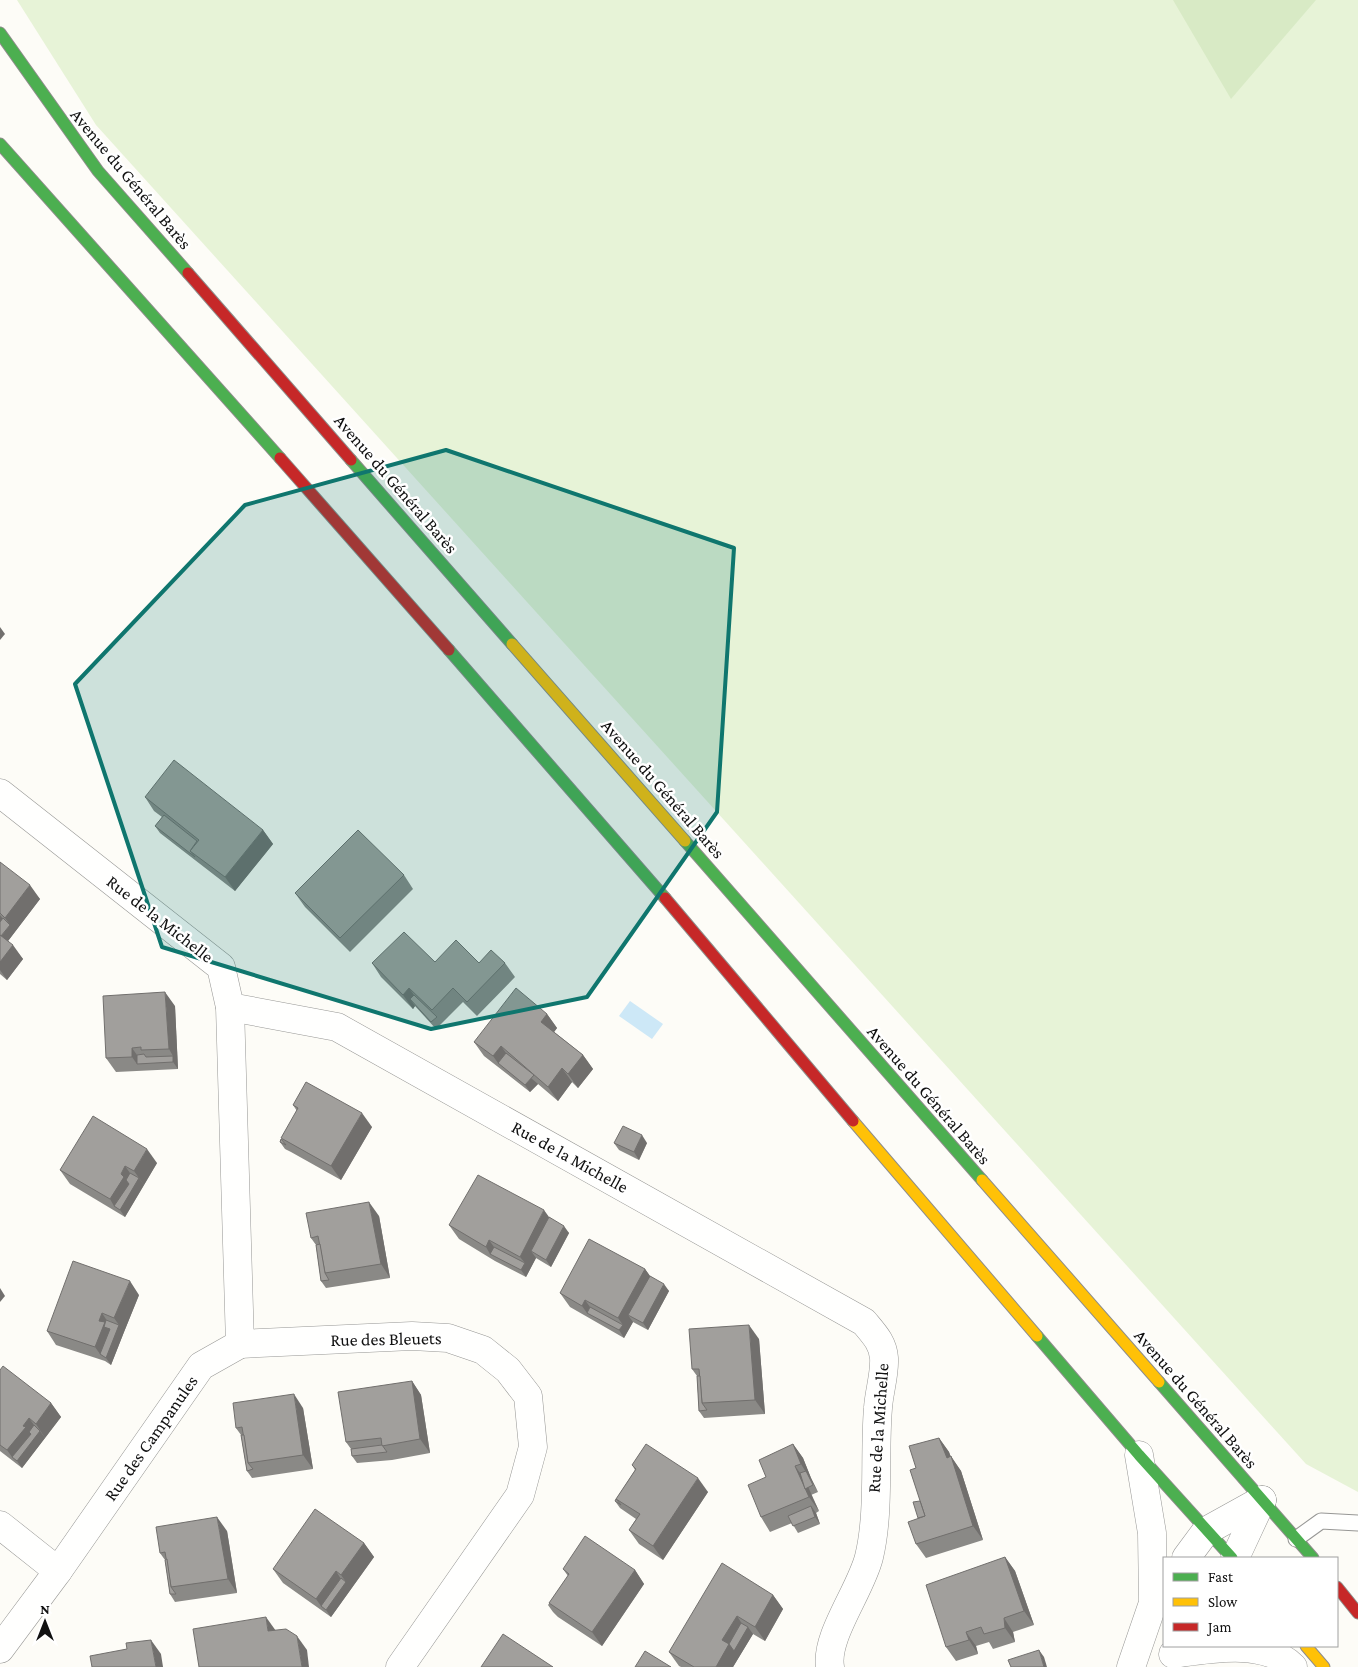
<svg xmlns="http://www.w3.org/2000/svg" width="1358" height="1667" font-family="'Crimson Pro',serif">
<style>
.green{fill:#e7f3d7}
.forest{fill:#d8eac5}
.water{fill:#cde8f7}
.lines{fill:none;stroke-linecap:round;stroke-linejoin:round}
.lane-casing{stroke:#979795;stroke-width:17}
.street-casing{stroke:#979795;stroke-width:29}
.fast-casing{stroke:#8e8d8b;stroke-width:13}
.slow-casing{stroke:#8e8d8b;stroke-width:13}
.jam-casing{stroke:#8e8d8b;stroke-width:13}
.lane{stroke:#fffffe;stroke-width:15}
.street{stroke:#fffffe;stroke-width:28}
.fast{stroke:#4caf50;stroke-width:11}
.slow{stroke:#ffc107;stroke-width:11}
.jam{stroke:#c62828;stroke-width:11}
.wall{fill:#8a8986}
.shaded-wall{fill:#716f6d}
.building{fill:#a19f9c;stroke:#716f6d}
.marked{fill:#0f766e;fill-opacity:0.2;stroke:#0f766e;stroke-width:4;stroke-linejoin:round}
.labels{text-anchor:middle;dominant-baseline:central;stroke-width:5;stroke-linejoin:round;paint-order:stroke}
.street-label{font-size:18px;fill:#111;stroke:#fff}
</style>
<rect width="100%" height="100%" fill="#fdfcf7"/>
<polygon class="green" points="17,0 1358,0 1358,1492 1306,1464 96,125"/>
<polygon class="forest" points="1173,0 1316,0 1231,99"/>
<polygon class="water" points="630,1001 663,1024 652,1039 619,1016"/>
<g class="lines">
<defs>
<polyline id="lane" points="1296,1539 1321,1521 1358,1523"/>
<g id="street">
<polyline points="0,793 221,967 230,1007 240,1344 201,1366 58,1571 0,1649"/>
<path d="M 230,1007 L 337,1027 L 864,1322 C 874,1334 883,1343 884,1358 C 885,1374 879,1392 878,1408 C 874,1454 880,1512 869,1557 C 861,1590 825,1636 830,1667"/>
<polyline points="240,1344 412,1336 448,1338 483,1350 508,1370 528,1396 533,1447 520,1495 400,1667"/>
<polyline points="0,1525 58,1571"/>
<polyline points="1186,1558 1206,1531 1262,1500"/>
<polyline points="1235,1558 1262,1500"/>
<path d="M 1173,1654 C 1209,1649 1265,1638 1293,1667"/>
<polyline points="1131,1667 1153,1603 1152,1533 1139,1455"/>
</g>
<g id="fast">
<polyline points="0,33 98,171 188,273"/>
<polyline points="0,144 280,458"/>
<polyline points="351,460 512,644"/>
<polyline points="449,650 665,898"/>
<polyline points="685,841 982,1180"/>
<polyline points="1037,1336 1139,1455 1232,1558"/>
<polyline points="1159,1382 1313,1558"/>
</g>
<g id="slow">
<polyline points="512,644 685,841"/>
<polyline points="853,1121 1037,1336"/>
<polyline points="982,1180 1159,1382"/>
<polyline points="1306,1646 1324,1667"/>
</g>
<g id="jam">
<polyline points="188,273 351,460"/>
<polyline points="280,458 449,650"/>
<polyline points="665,898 853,1121"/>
<polyline points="1337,1587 1358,1613"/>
</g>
</defs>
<use href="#lane" class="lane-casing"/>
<use href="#street" class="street-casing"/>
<use href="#fast" class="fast-casing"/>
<use href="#slow" class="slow-casing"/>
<use href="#jam" class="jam-casing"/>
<use href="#lane" class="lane"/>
<use href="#street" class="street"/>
<use href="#fast" class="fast"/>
<use href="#slow" class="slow"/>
<use href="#jam" class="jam"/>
</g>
<g class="wall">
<polygon points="145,797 263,830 273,844 235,891 160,833 155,826 162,817 154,811"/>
<polygon points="0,862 40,899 8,941 23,959 7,980 0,974"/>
<polygon points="404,875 413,889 350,952 305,907 295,893"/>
<polygon points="435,962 505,963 515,977 477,1016 463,1002 436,1029 415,1006 413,1009 381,977 372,963"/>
<polygon points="175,1006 178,1069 116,1072 106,1058"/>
<polygon points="547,1014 557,1028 554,1032 583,1055 593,1069 578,1088 572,1082 558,1101 538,1084 530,1092 484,1056 474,1042"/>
<polygon points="293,1105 372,1127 341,1180 291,1152 285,1149 280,1142 297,1111"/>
<polygon points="614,1143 647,1143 639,1160 619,1150"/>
<polygon points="157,1163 125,1217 70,1184 60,1170"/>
<polygon points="379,1216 390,1278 326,1288 321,1281 316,1245 311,1238"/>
<polygon points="549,1217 569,1233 551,1267 536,1258 526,1277 495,1261 459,1239 449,1225"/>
<polygon points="645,1269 650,1276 669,1291 648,1330 633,1322 624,1338 570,1307 560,1293"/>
<polygon points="139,1295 124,1332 111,1365 105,1361 56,1345 47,1331"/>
<polygon points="759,1339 765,1414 704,1418 699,1411 697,1376 692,1369"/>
<polygon points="0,1370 51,1403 61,1417 22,1468 0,1451"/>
<polygon points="412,1381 421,1395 430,1453 392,1460 357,1463 352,1456 351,1449 346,1442"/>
<polygon points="303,1408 313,1469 252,1478 247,1471 241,1435 236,1428"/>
<polygon points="939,1438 949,1452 951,1457 961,1471 983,1540 926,1558 916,1544 920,1501 916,1468"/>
<polygon points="793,1444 803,1458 811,1478 818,1492 811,1495 819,1511 816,1513 820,1524 798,1533 792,1523 770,1532 761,1517 766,1477"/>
<polygon points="632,1465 708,1492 663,1560 639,1544 629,1530 636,1519 620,1508 615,1501 635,1470"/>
<polygon points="227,1531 237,1593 175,1602 170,1594 165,1560 160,1553"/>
<polygon points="364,1543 374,1557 331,1617 283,1583 273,1569"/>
<polygon points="1005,1557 1015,1571 1034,1625 1013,1632 1015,1642 993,1649 989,1642 976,1646 978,1654 956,1661 946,1647"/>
<polygon points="563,1569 635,1570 644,1584 602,1646 558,1617 553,1612 548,1605 568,1576"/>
<polygon points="773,1595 783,1609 765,1641 753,1634 733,1667 681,1667 679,1666 669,1652"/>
</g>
<g class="shaded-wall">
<polygon points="0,627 5,634 0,640"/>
<polygon points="263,830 273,844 235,891 225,877"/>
<polygon points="30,885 40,899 5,945 0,938 10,925 5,918"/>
<polygon points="0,915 8,926 0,936"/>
<polygon points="13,945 23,959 7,980 0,970 0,962"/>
<polygon points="409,988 419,1002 410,999 415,1006 413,1009 403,995"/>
<polygon points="165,992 175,1006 178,1069 173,1062 173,1056 169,1049"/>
<polygon points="547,1014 557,1028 551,1036 541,1022"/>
<polygon points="501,1046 511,1060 498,1063 503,1070 493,1056"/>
<polygon points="132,1048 142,1062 137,1064 132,1057"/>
<polygon points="583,1055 593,1069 578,1088 568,1074"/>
<polygon points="562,1068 572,1082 558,1101 548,1087"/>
<polygon points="531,1078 538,1084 530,1092 525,1085"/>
<polygon points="362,1113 372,1127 341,1180 331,1166"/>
<polygon points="642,1135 647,1143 639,1160 634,1152"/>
<polygon points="147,1149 157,1163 144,1185 134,1171"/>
<polygon points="125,1166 135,1180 139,1178 144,1185 125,1217 120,1210 114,1206 110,1199"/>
<polygon points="369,1202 379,1216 390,1278 381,1264"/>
<polygon points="544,1210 554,1224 531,1251 536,1258 526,1277 521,1270 525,1263 520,1257"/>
<polygon points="564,1226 569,1233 551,1267 546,1260"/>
<polygon points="489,1240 499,1254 490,1254 486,1247"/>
<polygon points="645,1269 655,1283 628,1315 633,1322 624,1338 619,1330 623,1325 618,1318"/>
<polygon points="130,1281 139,1295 124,1332 111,1365 106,1358 100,1354 95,1347 99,1321 102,1313 111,1327 119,1325 114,1318"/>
<polygon points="664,1284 669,1291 648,1330 643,1323"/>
<polygon points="0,1288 5,1296 0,1302"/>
<polygon points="585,1300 595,1314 587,1313 582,1306"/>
<polygon points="749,1325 759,1339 765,1414 755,1400"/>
<polygon points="412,1381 421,1395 430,1453 420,1439"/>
<polygon points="294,1394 303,1408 313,1469 303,1455"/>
<polygon points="51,1403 61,1417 45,1438 36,1424"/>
<polygon points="29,1418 39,1432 40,1431 45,1438 22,1468 17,1461 12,1457 7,1450 23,1426"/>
<polygon points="939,1438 949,1452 952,1461 951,1456 961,1471 983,1540 973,1526"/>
<polygon points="793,1444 803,1458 811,1478 818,1492 801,1464"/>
<polygon points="795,1466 805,1480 819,1511 809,1497"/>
<polygon points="698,1478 708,1492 663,1560 653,1546"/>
<polygon points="811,1506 816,1513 820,1524 815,1517"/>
<polygon points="217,1517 227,1531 237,1593 228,1579"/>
<polygon points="364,1543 374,1557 331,1617 326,1610 321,1606 316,1599 336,1571 344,1584 346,1582 341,1575"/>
<polygon points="1005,1557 1015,1571 1034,1625 1024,1611"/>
<polygon points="635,1570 644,1584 602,1646 592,1632"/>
<polygon points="773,1595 783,1609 765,1641 755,1627"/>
<polygon points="737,1616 746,1630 748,1627 753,1634 733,1667 716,1667 722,1640"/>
<polygon points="266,1617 276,1631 268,1631"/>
<polygon points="1004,1618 1013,1632 1015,1642 1005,1628"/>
<polygon points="966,1632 976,1646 978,1654 969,1640"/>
<polygon points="297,1636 307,1650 309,1667 302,1667"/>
<polygon points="151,1640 161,1654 163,1667 156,1667"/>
<polygon points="1039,1650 1044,1657 1047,1667 1044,1667"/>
</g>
<g class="building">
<polygon points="174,760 263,830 225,877 190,851 199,840 145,797"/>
<polygon points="164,815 197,841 190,851 195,857 155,826"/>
<polygon points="358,830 404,875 340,938 295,893"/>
<polygon points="0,862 30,885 5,918 0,913"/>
<polygon points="3,918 10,925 1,936 0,935 0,922"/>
<polygon points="404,932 435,962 456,940 479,963 491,950 505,963 467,1002 453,988 432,1010 409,988 403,995 372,963"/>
<polygon points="0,935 13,945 0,962"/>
<polygon points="516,988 547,1014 541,1022 583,1055 568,1074 562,1068 548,1087 501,1046 493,1056 474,1042"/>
<polygon points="165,992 169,1049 141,1050 141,1047 132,1048 132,1057 106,1058 103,996"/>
<polygon points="414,995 437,1017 431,1022 410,999"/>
<polygon points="506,1053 534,1075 525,1085 498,1063"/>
<polygon points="144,1054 146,1057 173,1056 173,1062 137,1064 137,1055"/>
<polygon points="306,1082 362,1113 331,1166 281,1138 298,1108 293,1105"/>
<polygon points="93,1116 147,1149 134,1171 125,1166 121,1174 124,1177 110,1199 60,1170"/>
<polygon points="623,1126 642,1135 634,1152 614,1143"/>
<polygon points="281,1139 286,1145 280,1142"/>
<polygon points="130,1173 139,1178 120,1210 114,1206 129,1184 126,1180"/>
<polygon points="478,1175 544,1210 520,1257 489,1240 486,1247 449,1225"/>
<polygon points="369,1202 381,1264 325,1273 318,1236 311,1238 306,1213"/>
<polygon points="549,1217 564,1226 546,1260 531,1251"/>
<polygon points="589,1239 645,1269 618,1318 585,1300 582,1306 560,1293"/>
<polygon points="320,1244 325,1273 329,1280 321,1281 316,1245"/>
<polygon points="494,1247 525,1263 521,1270 490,1254"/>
<polygon points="73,1261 130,1281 114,1318 102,1313 99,1321 105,1322 95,1347 47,1331"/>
<polygon points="650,1276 664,1284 643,1323 628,1315"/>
<polygon points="590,1307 623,1325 619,1330 587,1313"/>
<polygon points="106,1320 119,1325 106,1358 100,1354 110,1329 104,1327"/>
<polygon points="749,1325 755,1400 702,1403 699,1369 692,1369 689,1329"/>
<polygon points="3,1366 51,1403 36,1424 29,1418 23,1426 26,1427 7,1450 0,1445 0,1370"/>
<polygon points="697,1376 700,1376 702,1403 707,1410 699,1411"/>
<polygon points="412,1381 420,1439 382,1446 381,1438 346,1442 338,1392"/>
<polygon points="294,1394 303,1455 248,1463 242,1427 236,1428 233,1403"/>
<polygon points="34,1425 40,1431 17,1461 12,1457 31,1434 29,1432"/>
<polygon points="241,1435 244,1435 248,1463 253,1469 247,1471"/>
<polygon points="939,1438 947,1458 951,1456 973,1526 916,1544 908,1522 925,1516 910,1470 916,1468 909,1446"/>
<polygon points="646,1444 698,1478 653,1546 629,1530 640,1514 616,1499 636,1469 632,1465"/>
<polygon points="793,1444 801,1464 795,1466 809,1497 761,1517 748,1485 766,1477 759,1460"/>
<polygon points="382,1445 387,1452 352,1456 351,1449"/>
<polygon points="806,1471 813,1485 805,1489 800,1473"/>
<polygon points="616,1499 621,1505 615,1501"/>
<polygon points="920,1501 925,1516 918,1518 913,1502"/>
<polygon points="811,1506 815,1517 793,1526 788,1516"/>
<polygon points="315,1509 364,1543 341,1575 336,1571 316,1599 273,1569"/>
<polygon points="217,1517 228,1579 171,1587 165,1552 160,1553 156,1527"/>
<polygon points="585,1536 635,1570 592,1632 549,1603 569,1574 563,1569"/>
<polygon points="1005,1557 1024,1611 1004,1618 1005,1628 984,1634 981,1627 966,1632 969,1640 946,1647 926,1585"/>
<polygon points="167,1559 171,1587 176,1594 170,1594 165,1560"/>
<polygon points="722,1563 773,1595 755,1627 737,1616 722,1640 729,1644 716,1667 694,1667 669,1652"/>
<polygon points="341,1578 346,1582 326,1610 321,1606"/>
<polygon points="266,1617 268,1631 286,1629 297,1636 302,1667 199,1667 193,1629"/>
<polygon points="741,1623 748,1627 734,1651 729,1644"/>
<polygon points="503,1634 553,1667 481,1667"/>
<polygon points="151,1640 156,1667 92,1667 90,1656 127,1649 126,1643"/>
<polygon points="1039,1650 1044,1667 1011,1667 1008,1660"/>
<polygon points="645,1651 671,1667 635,1667"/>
</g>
<path class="marked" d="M 446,450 L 734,548 L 717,812 L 587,997 L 431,1029 L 162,947 L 75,684 L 245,505 Z"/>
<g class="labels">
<g class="street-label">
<text transform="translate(131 179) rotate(50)">Avenue du Général Barès</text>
<text transform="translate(396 484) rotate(49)">Avenue du Général Barès</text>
<text transform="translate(663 789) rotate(49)">Avenue du Général Barès</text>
<text transform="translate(160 919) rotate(38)">Rue de la Michelle</text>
<text transform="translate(929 1095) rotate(49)">Avenue du Général Barès</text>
<text transform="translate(570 1157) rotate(29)">Rue de la Michelle</text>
<text transform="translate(386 1339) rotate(-1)">Rue des Bleuets</text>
<text transform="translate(1196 1399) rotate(49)">Avenue du Général Barès</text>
<text transform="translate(878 1428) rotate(-86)">Rue de la Michelle</text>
<text transform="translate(151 1438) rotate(-55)">Rue des Campanules</text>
</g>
</g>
<rect x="1163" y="1557" width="175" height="90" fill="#ffffff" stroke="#a0a0a0"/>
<rect x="1173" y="1573" width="25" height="8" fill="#4caf50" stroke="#a0a0a0"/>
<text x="1208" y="1582" font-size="15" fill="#111111">Fast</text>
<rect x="1173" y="1598" width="25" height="8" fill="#ffc107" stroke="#a0a0a0"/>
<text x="1208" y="1607" font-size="15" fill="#111111">Slow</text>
<rect x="1173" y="1623" width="25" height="8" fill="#c62828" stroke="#a0a0a0"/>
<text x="1208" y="1632" font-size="15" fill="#111111">Jam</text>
<g transform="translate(45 1622)" stroke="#ffffff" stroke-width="4" paint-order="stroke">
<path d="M0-4L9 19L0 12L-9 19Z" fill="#111111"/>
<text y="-8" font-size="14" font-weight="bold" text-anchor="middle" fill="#111111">N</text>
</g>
</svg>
